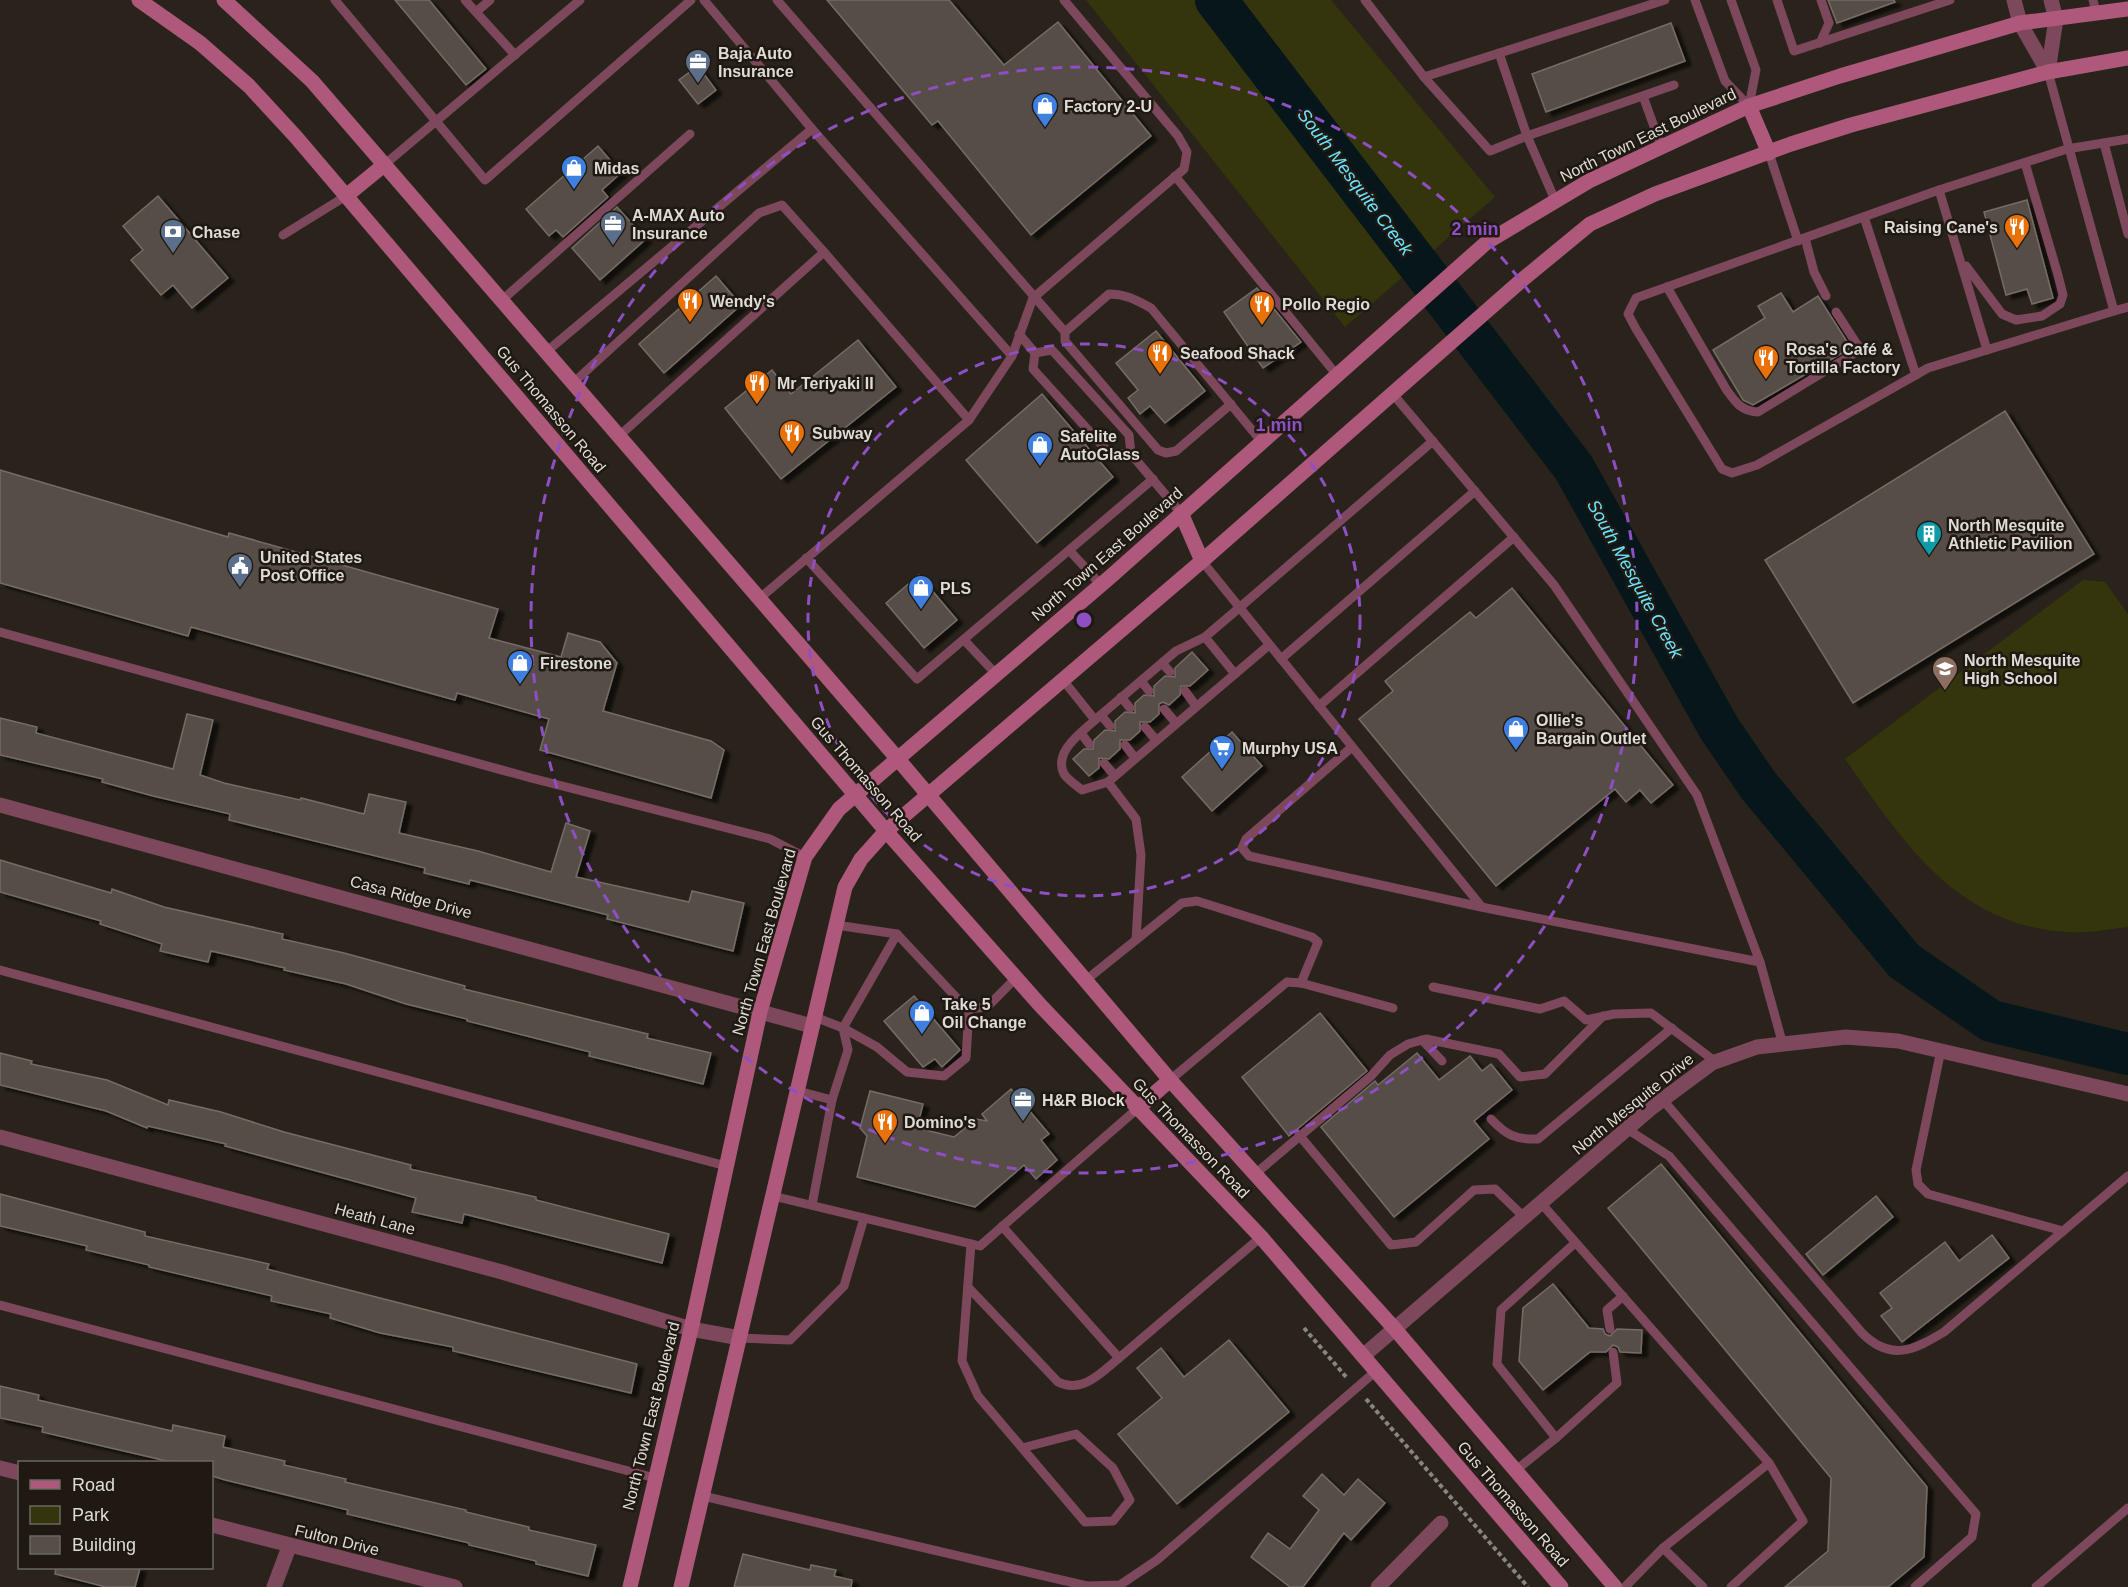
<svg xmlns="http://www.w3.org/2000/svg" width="2128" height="1587" font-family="Arial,sans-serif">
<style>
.green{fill:#34350c}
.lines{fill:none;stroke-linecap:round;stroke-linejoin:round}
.river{stroke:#07161a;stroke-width:42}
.building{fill:#564e47;stroke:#756c65;stroke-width:1.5;filter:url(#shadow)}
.path{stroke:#89847e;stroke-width:4;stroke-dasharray:4.5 3;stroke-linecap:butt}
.service{stroke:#7d475c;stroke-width:9}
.minor{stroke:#7d475c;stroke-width:15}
.tertiary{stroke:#7d475c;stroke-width:15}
.secondary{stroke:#ae597c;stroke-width:15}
.ring{fill:none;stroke:#8f4fc4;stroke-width:3;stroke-dasharray:10 8}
.labels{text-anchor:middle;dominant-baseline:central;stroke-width:5;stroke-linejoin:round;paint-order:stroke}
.poi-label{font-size:16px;font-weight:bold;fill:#dfdbd7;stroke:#1f1912;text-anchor:start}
.street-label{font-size:16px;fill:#dfdbd7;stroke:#1f1912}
.water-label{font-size:18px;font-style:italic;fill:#6ae3fe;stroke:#1f1912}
.centre{fill:#8f4fc4;stroke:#1f1912;stroke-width:3}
.ring-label{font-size:18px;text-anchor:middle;font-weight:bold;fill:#8f4fc4;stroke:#1f1912;stroke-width:5;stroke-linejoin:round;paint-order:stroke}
</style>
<defs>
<filter id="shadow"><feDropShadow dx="6" dy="4" stdDeviation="1.5" flood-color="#0009"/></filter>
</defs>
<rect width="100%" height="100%" fill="#29231b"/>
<g class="green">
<polygon points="1086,0 1331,0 1495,197 1345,327"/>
<path d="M 2083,580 L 2105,582 L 2128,614 L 2128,927 C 2109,929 2087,934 2068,932 C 1957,926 1903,842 1845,759 Z"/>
</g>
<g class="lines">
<polyline class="river" points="1216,0 1574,468 1719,728 1758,785 1904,961 1991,1021 2128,1054"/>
</g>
<g class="building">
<polygon points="395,0 429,0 486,69 466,85"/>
<polygon points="827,0 949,0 1004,65 1058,22 1151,136 1031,235 938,121 932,125"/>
<polygon points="1828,0 1894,0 1895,2 1837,23"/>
<polygon points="1671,23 1685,61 1546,112 1532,74"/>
<polygon points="698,66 716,90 698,104 679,80"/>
<polygon points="598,146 621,173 602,190 608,197 563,237 556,230 549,236 526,209"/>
<polygon points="158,196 228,278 192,308 173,285 161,295 131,260 143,250 123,226"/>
<polygon points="2027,200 2053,298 2032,304 2027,289 2006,295 1984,212"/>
<polygon points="617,207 646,239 600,280 572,248"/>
<polygon points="716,276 741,305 664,373 639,344"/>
<polygon points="1257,288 1301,342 1263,368 1224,312"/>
<polygon points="1781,293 1793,312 1818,296 1851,348 1753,405 1743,400 1713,350 1765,318 1758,306"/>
<polygon points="1156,331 1205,391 1165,423 1150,406 1140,414 1128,398 1138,390 1116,363"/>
<polygon points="858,340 896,387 781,479 725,408 772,370 791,394"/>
<polygon points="1042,394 1113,477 1037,543 966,460"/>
<polygon points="2005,411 2094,554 1853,703 1765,560"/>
<polygon points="0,470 228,537 229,533 498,609 489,638 561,657 568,633 600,642 617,663 603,711 711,741 724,750 711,798 540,750 549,719 457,693 455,700 191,627 188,636 0,583"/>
<polygon points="919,575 957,620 924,648 886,603"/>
<polygon points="1512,588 1673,785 1651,803 1640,790 1626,802 1615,789 1496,886 1359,719 1393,691 1385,681 1470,612 1476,618"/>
<polygon points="1192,652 1208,670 1190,686 1181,686 1180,695 1169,705 1163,702 1159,704 1159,714 1150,722 1140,722 1140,731 1130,740 1120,740 1120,749 1109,759 1099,758 1099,768 1089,776 1073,759 1084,749 1093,749 1094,740 1105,730 1115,731 1115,721 1125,712 1135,713 1135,703 1144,695 1154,696 1154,686 1165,676 1175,677 1175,668"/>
<polygon points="187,714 213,720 200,775 224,783 300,800 301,798 364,814 369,794 406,802 399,833 478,851 551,872 566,823 590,831 576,877 689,902 692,891 744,903 733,951 607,919 608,915 470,880 469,884 424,873 425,868 229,820 230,814 153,796 102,782 103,779 0,755 0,718 37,727 36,733 173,769"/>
<polygon points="1232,732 1262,766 1212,811 1182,777"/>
<polygon points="0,860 111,893 112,889 164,907 283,934 282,939 344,953 465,986 464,989 648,1034 647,1038 711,1053 703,1084 589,1056 590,1052 467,1021 467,1019 406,1004 346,984 284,970 285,968 211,951 208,962 160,951 162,944 100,924 101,921 0,892"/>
<polygon points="914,996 960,1050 942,1067 935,1059 923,1067 884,1021"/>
<polygon points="1320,1013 1367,1071 1289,1136 1242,1077"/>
<polygon points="0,1053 32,1061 31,1064 107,1080 168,1105 169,1100 221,1112 284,1132 411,1165 410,1169 536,1197 536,1200 669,1234 662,1263 464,1214 462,1223 412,1212 416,1198 225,1146 226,1144 148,1126 147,1128 106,1111 0,1085"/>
<polygon points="1417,1053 1439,1080 1470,1056 1482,1071 1491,1064 1512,1090 1474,1121 1489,1139 1394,1217 1321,1127 1375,1081 1378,1085"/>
<polygon points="1011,1089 1049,1134 1041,1140 1057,1160 1036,1179 1024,1165 975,1207 857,1177 867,1136 860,1128 870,1091 923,1104 917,1128 954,1137 976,1119 987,1121 982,1114"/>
<polygon points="1661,1164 1927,1487 1924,1557 1888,1587 1785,1587 1828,1551 1831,1478 1608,1208"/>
<polygon points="0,1194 145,1232 145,1236 269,1264 267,1269 637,1364 631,1393 453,1351 453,1347 380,1333 330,1318 331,1314 271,1301 272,1296 149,1267 149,1265 86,1250 87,1246 0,1226"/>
<polygon points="1876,1196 1893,1217 1823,1275 1806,1254"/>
<polygon points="1992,1235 2009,1258 1902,1342 1881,1316 1892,1308 1880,1293 1945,1242 1959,1261"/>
<polygon points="1553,1284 1589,1328 1603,1329 1605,1334 1610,1336 1617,1329 1642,1330 1641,1353 1620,1352 1618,1347 1613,1345 1606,1352 1590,1352 1543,1390 1519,1361 1523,1308"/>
<polygon points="1229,1340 1289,1412 1177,1504 1118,1434 1162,1398 1137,1368 1161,1348 1184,1377"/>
<polygon points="0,1386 39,1395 38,1400 172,1431 173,1425 225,1436 223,1447 285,1461 284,1465 346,1479 345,1482 466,1510 466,1512 529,1527 529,1530 596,1545 588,1576 536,1564 536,1561 469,1545 469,1543 347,1514 348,1510 225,1480 212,1476 212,1462 171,1462 42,1432 43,1427 0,1418"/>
<polygon points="1322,1474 1344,1495 1358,1479 1385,1503 1351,1540 1344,1533 1303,1587 1290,1587 1251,1557 1268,1533 1290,1549 1319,1510 1303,1496"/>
<polygon points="743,1554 810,1570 811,1565 836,1570 834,1576 852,1580 851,1587 734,1587"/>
<polygon points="56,1568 140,1568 135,1587 106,1587 55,1574"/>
</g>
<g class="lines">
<g class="path">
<polyline points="1304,1328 1347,1378"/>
<polyline points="1366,1399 1528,1587"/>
</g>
<g class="service">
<polyline points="335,0 485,180 691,0"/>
<polyline points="465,0 515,55"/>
<polyline points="704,0 812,129 1012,356"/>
<polyline points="777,0 1065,332 1065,341 1158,450 1166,453 1176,451 1231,404"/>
<polyline points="1365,0 1424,77 1665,0"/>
<polyline points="1695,0 1725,81 1749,106"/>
<polyline points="1731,0 1756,70 1749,106"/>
<polyline points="1777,0 1794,51 1950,0"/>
<polyline points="2093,0 2096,13"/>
<polyline points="476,12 490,0"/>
<polyline points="1820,43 1829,23 1821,0"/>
<polyline points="1424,77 1490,151 1527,136 1499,53"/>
<polyline points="1643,96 1661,146"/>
<polyline points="2104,143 2128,234"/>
<polyline points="1769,153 1798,241"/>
<polyline points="384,165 580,0"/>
<polyline points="1175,176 1336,374"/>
<polyline points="1939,190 1636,298 1628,314 1636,329 1722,469 1732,473 1757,465 1928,368 2114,311 2048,72"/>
<polyline points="1555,200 1527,136 1674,85"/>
<polyline points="1864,217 1916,375"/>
<polyline points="283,235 346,196"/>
<polyline points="1805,238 1814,272 1826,296"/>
<polyline points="824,252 969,420 1012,356 1033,298 1184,169 1187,152 1178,136 1064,0"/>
<polyline points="1966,266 2002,314 2016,320 2042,316 2060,304 2063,295 2058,275 2025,163"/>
<path d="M 1667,287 L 1726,389 C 1735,402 1741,411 1758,412 L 1858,351 L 1858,346 L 1836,312"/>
<polyline points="501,301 690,134"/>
<polyline points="2114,311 2128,307"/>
<path d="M 1065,332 L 1109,294 C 1126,294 1136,300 1151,308 L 1261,441"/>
<polyline points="1019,334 1035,353 1033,369 1109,453 1131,454"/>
<polyline points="1987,350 1939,190 2067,149 2128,139"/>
<polyline points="546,352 812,129"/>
<polyline points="1035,353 1052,350 1129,435 1131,454 1181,513"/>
<polyline points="573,383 759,213 782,205 824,252 619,436"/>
<polyline points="1392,393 1554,585 1697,795 1760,962"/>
<polyline points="1070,551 1101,585"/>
<polyline points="806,558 917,679 1153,479"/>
<polyline points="1202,561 1481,906"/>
<polyline points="759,599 969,420"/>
<polyline points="0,632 531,778 770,839 805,857"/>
<polyline points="1205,637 1235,674"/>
<polyline points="964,640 996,674"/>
<polyline points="1281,659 1475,491"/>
<polyline points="1162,663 1170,672"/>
<polyline points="1063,680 1095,720 1176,651 1205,637 1239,608 1433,441"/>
<polyline points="1141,681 1149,691"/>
<polyline points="1185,691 1196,706"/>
<polyline points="1121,697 1130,708"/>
<polyline points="1319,706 1514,537"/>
<polyline points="1164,709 1176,723"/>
<polyline points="1101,715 1110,726"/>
<path d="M 1095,720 C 1081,733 1053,752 1064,774 C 1068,780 1077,786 1082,790 L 1108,782 L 1136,819 L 1141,855 L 1136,940"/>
<polyline points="1145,727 1156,740"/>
<polyline points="1081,733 1089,744"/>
<polyline points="1125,745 1135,758"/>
<polyline points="1352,747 1246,839 1242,848 1249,856 1481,907 1760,962 1783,1045"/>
<polyline points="1104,763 1115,776"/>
<polyline points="1108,782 1269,645"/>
<polyline points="836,925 897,934 967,1009 987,1007 1016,978"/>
<polyline points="897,934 843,1028 877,1047 907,1072 944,1076 966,1058 969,1009"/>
<polyline points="0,970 726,1166"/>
<polyline points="1086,980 1182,903 1197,901 1312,937 1318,942 1301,983"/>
<polyline points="1433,987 1540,1009 1564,1001 1586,1020 1614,1014 1651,1013 1716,1062"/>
<polyline points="1422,1040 1442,1061"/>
<polyline points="1941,1050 1916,1170 1918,1184 1928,1194 2063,1231"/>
<polyline points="1170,1080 1287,982 1301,983 1393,1008"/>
<polyline points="798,1091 832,1100"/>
<path d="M 1663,1100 L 1862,1333 C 1891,1362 1914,1350 1944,1332 L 2128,1176"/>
<path d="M 1491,1119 C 1506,1135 1516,1140 1538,1139 L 1672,1028"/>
<polyline points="1627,1129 1669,1156 1976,1514 1972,1537 1915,1587"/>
<polyline points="1299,1135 1391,1245 1416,1242 1474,1190 1495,1189 1524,1217"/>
<polyline points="1254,1175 1371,1076 1390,1055 1408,1044 1426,1039 1499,1054 1520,1077 1545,1074 1603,1016"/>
<polyline points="773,1196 980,1246 1137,1109"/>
<polyline points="1541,1203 1769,1463 1663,1548 1625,1587"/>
<polyline points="812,1205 832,1100 848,1050 843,1028 815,1017"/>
<polyline points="1002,1226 1119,1358 1261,1237"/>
<polyline points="971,1244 962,1361 978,1396 1085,1522 1113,1521 1130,1500 1113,1468 1076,1434 1022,1448"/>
<path d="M 968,1287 L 1058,1382 C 1082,1394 1101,1373 1119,1358"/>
<polyline points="0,1305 655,1478"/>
<polyline points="1610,1329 1607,1310 1623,1296"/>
<polyline points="740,1338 790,1340 844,1286 864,1218"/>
<polyline points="1556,1438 1617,1383 1613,1352"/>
<polyline points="1515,1471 1556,1438 1497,1364 1501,1310 1575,1243"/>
<polyline points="703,1496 1087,1586 1120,1585 1157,1560 1376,1371"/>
<polyline points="1663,1548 1703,1587"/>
<polyline points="1731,1587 1803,1521 1769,1463"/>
<polyline points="2036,1587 2128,1508"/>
</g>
<g class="minor">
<polyline points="0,1137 502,1272 691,1329 740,1338"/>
<polyline points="0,1468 20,1473"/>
<polyline points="212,1525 455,1587"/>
<polyline points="274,1587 289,1547"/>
<polyline points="1378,1587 1441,1523"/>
</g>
<g class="tertiary">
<polyline points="2014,0 2020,23 2048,72"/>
<polyline points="2048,72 2056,19 2051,0"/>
<polyline points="0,805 812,1026"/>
<polyline points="1363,1356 1650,1109 1712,1063 1757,1047 1846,1037 1898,1041 2128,1094"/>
</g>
<g class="secondary">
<polyline points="139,0 200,43 249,86 296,137 886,831 1040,1005 1261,1237 1561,1587"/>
<polyline points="224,0 312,81 897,758 1170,1080 1394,1328 1615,1587"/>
<polyline points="1749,106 1769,153"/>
<polyline points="346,196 384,165"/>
<polyline points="1181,513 1202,561"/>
<polyline points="1137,1109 1170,1080"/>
<polyline points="630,1587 691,1329 760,1012 805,857 839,809 1109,578 1487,242 1589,181 1749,106 1840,76 2020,23 2128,9"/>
<polyline points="681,1587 845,887 861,859 886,831 1202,561 1522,280 1590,224 1655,194 1791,144 1851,125 2048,72 2128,58"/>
</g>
</g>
<g class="ring">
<circle cx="1084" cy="620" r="276"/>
<circle cx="1084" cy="620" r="553"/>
</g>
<defs>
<symbol id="office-pin" viewBox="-11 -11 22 30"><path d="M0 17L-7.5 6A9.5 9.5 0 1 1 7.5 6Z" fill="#5c6f8a" stroke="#1f1912"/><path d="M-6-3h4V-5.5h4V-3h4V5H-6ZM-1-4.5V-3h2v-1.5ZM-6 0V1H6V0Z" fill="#fff"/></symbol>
<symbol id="shop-pin" viewBox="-11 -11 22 30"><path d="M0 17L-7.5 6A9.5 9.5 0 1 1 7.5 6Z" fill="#3f7fe0" stroke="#1f1912"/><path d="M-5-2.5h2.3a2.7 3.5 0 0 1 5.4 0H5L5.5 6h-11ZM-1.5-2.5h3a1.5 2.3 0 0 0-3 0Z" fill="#fff"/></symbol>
<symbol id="restaurant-pin" viewBox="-11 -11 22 30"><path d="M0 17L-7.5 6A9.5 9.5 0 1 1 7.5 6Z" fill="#e8710a" stroke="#1f1912"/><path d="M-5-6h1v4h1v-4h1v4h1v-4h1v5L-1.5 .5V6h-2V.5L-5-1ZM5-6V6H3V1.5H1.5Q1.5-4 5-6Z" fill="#fff"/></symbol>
<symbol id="bank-pin" viewBox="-11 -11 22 30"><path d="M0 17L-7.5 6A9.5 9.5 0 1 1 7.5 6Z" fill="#5c6f8a" stroke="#1f1912"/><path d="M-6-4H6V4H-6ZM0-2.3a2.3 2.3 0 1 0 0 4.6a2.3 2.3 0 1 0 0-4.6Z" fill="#fff"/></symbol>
<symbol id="building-pin" viewBox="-11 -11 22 30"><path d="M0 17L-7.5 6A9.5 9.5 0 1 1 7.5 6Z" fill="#0f9aa8" stroke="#1f1912"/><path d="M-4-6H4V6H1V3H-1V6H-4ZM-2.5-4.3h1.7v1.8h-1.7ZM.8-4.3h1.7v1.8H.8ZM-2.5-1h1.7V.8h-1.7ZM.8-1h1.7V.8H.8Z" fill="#fff"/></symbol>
<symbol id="civic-pin" viewBox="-11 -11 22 30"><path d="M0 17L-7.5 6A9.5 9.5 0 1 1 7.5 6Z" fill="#5c6f8a" stroke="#1f1912"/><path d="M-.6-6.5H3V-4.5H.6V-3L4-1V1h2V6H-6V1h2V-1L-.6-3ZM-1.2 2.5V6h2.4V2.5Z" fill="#fff"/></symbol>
<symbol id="school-pin" viewBox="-11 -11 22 30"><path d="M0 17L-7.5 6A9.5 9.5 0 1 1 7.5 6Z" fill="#8d6e63" stroke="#1f1912"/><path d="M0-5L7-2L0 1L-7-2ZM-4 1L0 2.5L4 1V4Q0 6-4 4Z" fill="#fff"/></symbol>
<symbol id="supermarket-pin" viewBox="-11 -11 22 30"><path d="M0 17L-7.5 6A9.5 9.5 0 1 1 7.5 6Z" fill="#3f7fe0" stroke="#1f1912"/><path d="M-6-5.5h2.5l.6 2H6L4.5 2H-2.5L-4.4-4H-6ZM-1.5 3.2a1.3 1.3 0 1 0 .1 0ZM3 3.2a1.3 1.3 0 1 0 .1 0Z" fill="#fff"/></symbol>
</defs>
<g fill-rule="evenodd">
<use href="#office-pin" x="683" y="47" width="30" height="40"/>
<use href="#shop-pin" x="1030" y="91" width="30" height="40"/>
<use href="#shop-pin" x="559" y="153" width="30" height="40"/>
<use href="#office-pin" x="598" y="209" width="30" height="40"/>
<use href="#restaurant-pin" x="2002" y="212" width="30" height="40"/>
<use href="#bank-pin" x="158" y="217" width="30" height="40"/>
<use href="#restaurant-pin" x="675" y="286" width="30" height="40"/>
<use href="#restaurant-pin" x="1247" y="289" width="30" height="40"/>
<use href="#restaurant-pin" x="1145" y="338" width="30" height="40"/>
<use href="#restaurant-pin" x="1751" y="343" width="30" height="40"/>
<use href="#restaurant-pin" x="742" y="368" width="30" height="40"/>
<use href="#restaurant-pin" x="777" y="418" width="30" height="40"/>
<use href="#shop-pin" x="1025" y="430" width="30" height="40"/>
<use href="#building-pin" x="1914" y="519" width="30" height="40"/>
<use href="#civic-pin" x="225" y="551" width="30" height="40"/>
<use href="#shop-pin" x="906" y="573" width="30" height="40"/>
<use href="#shop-pin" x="505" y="648" width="30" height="40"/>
<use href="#school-pin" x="1930" y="654" width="30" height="40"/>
<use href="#shop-pin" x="1501" y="714" width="30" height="40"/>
<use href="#supermarket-pin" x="1207" y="733" width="30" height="40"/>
<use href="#shop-pin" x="907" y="998" width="30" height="40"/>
<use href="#office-pin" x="1008" y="1085" width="30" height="40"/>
<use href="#restaurant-pin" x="870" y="1107" width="30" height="40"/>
</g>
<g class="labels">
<g class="poi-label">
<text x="718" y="53">Baja Auto<tspan x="718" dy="18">Insurance</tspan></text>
<text x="1064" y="106">Factory 2-U</text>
<text x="594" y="168">Midas</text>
<text x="632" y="215">A-MAX Auto<tspan x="632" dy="18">Insurance</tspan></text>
<text x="1998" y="227" text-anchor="end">Raising Cane's</text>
<text x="192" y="232">Chase</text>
<text x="710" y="301">Wendy's</text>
<text x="1282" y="304">Pollo Regio</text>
<text x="1786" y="349">Rosa's Café &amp;<tspan x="1786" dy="18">Tortilla Factory</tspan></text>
<text x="1180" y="353">Seafood Shack</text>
<text x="777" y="383">Mr Teriyaki II</text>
<text x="812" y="433">Subway</text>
<text x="1060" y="436">Safelite<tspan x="1060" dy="18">AutoGlass</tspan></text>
<text x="1948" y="525">North Mesquite<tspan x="1948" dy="18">Athletic Pavilion</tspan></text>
<text x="260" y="557">United States<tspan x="260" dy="18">Post Office</tspan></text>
<text x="940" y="588">PLS</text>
<text x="1964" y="660">North Mesquite<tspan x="1964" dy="18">High School</tspan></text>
<text x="540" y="663">Firestone</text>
<text x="1536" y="720">Ollie's<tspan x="1536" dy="18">Bargain Outlet</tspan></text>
<text x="1242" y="748">Murphy USA</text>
<text x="942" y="1004">Take 5<tspan x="942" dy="18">Oil Change</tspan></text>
<text x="1042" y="1100">H&amp;R Block</text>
<text x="904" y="1122">Domino's</text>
</g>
<g class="street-label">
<text transform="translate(1648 135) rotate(-26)">North Town East Boulevard</text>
<text transform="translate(551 409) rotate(50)">Gus Thomasson Road</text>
<text transform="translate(1107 554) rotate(-41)">North Town East Boulevard</text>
<text transform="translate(866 779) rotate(49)">Gus Thomasson Road</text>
<text transform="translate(411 897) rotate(15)">Casa Ridge Drive</text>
<text transform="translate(764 942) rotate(-74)">North Town East Boulevard</text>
<text transform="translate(1633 1104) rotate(-39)">North Mesquite Drive</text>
<text transform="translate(1191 1138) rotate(46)">Gus Thomasson Road</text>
<text transform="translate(375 1219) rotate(15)">Heath Lane</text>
<text transform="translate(651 1416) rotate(-76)">North Town East Boulevard</text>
<text transform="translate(1513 1504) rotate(49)">Gus Thomasson Road</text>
<text transform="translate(337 1540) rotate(14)">Fulton Drive</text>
</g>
<g class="water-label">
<text transform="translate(1355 182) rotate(53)">South Mesquite Creek</text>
<text transform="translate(1635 579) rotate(61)">South Mesquite Creek</text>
</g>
</g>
<circle cx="1084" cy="620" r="9" class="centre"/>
<g class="ring-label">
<text x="1475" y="235">2 min</text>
<text x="1279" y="431">1 min</text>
</g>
<rect x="18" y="1461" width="195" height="108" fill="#1f1912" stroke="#6c6761" stroke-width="1.5"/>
<rect x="30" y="1480" width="30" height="9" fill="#ae597c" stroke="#6c6761" stroke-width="1.5"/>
<text x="72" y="1491" font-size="18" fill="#dfdbd7">Road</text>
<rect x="30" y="1506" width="30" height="18" fill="#34350c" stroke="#6c6761" stroke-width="1.5"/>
<text x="72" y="1521" font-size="18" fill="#dfdbd7">Park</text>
<rect x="30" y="1536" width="30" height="18" fill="#564e47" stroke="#6c6761" stroke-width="1.5"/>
<text x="72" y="1551" font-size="18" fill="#dfdbd7">Building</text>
</svg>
